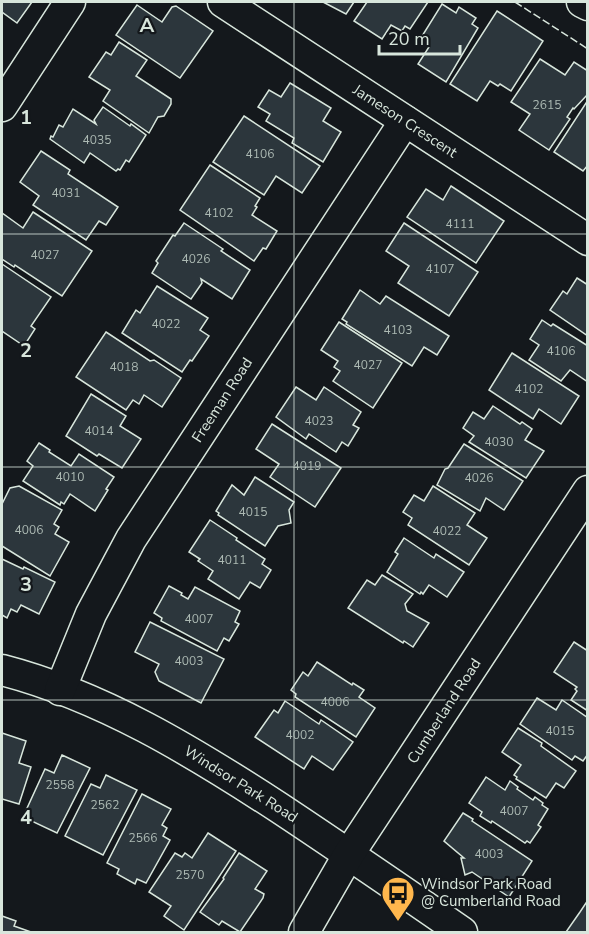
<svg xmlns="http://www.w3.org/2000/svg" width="589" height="934" font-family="'Nunito Sans',sans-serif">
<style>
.building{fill:#2c363c;stroke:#d8e6dc;stroke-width:1.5}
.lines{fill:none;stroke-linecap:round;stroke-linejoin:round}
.minor-casing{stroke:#d8e6dc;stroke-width:33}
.minor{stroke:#14181c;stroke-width:30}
.fence{stroke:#d8e6dc;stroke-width:1.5;stroke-dasharray:8 3;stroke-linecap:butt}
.grid{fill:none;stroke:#d8e6dc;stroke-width:1.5;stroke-opacity:0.55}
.labels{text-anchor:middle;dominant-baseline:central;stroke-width:4.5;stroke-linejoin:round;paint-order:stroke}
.number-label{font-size:12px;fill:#adbab4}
.street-label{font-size:15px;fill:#d8e6dc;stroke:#14181c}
.poi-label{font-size:15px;fill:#d8e6dc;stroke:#14181c;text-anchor:start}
.grid-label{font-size:20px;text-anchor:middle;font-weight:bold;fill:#d8e6dc;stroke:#14181c;stroke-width:4.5;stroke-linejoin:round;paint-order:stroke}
</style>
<rect width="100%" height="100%" fill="#14181c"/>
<g class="building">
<polygon points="2,2 32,2 17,23 2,12"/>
<polygon points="323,2 354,2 346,14"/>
<polygon points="367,2 428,2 410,29 405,26 402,31 391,25 382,39 354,21"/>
<polygon points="442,4 456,13 459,7 476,18 472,24 478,28 446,82 418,64 429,47 419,41"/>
<polygon points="137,5 162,22 172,7 176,6 213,31 180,78 116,35"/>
<polygon points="497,11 543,41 511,91 500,84 498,86 490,81 477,101 450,84"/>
<polygon points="119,42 147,60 136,76 171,99 171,104 164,116 158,117 149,133 103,101 110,90 89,77 106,52 111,55"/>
<polygon points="540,59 565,75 574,62 588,71 588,94 574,109 573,108 567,117 570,119 549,150 519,130 530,114 511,102"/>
<polygon points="290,83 331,108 323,121 341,132 323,162 292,143 294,138 266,121 270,114 258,107 269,90 281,97"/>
<polygon points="588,100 588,165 583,171 554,152"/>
<polygon points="103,107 130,126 131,124 146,135 129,162 126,160 120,170 118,169 116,171 90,153 84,163 50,139 51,136 53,137 59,125 63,127 73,109 96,124 94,120"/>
<polygon points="244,116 320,166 302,193 276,176 264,195 213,162"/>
<polygon points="41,151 70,170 68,174 118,207 106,225 99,221 86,240 33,205 39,196 20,182"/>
<polygon points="210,165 260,198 255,206 257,207 252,215 277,231 266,249 263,248 254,261 180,210"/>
<polygon points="451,186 504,221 476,263 407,217 426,189 443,200"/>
<polygon points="33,212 92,251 62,296 15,265 14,267 2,259 2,213 23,228"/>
<polygon points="184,223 223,249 221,251 250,270 232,299 201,279 202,283 191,299 152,273 158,263 156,261 173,235 175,236"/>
<polygon points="404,223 478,272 449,316 398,283 409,266 386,251"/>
<polygon points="2,264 51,297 31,326 35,329 24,346 2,331"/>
<polygon points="577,278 588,285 588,336 550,310 563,291 567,294"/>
<polygon points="157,286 208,318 200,330 209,336 192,361 190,360 182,372 122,333 136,310 140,313"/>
<polygon points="360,290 380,304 386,296 449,336 437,355 424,347 412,366 346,324 347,322 342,319"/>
<polygon points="542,320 551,326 553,324 588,346 588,382 570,370 561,381 529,360 539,345 530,339"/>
<polygon points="339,322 402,363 373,408 333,381 340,371 334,367 338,361 321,350"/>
<polygon points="106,332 150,361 154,360 181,378 162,407 144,395 139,404 133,400 126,410 76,377"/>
<polygon points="512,353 579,396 561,424 539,409 533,419 489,390"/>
<polygon points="296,387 316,400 324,387 361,412 353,425 359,428 348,446 342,442 336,452 309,434 306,439 276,417"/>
<polygon points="91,394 126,416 120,426 141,439 122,468 99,454 97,456 66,436"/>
<polygon points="493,406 520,424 522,422 532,429 525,440 544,451 526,478 469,442 474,436 463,428 473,412 484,419"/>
<polygon points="272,424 341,468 315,507 270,477 279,464 256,449"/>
<polygon points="39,443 50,450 49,452 71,466 79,454 114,477 106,489 108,490 95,511 70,494 64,504 61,502 60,505 23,481 33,466 27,461"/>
<polygon points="464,444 523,481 504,510 486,498 480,511 437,485 445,469 448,468"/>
<polygon points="255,477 294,502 289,510 291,523 278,526 265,546 218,515 219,513 216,511 232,485 244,495"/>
<polygon points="19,486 62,510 54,524 59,527 55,534 69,542 50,576 2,546 2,504 10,488"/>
<polygon points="433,486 475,513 467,525 487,538 469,565 408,525 412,518 403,512 414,495 424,501"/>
<polygon points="210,520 237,538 236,540 265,559 262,564 271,570 260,588 250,582 239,599 208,579 213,571 198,561 200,559 189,552"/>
<polygon points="404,538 434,558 436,554 464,572 447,597 429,585 423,594 421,592 420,594 387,572 398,554 395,552"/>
<polygon points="2,559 23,569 24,567 55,582 39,614 21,605 17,612 11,609 7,618 2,615"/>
<polygon points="382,575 413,594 405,604 407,611 429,623 413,647 404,641 403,643 348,608 367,580 375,585"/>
<polygon points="169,586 182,593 181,595 188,599 195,587 240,611 235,622 239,624 229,641 224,638 217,651 161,621 162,618 154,613"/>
<polygon points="150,622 224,659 201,703 159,681 155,672 159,664 135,652"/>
<polygon points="574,642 588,651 588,711 571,700 577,691 575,689 577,687 554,672"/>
<polygon points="317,662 352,685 353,683 364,690 359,697 375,708 356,737 295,697 296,694 291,690 303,672 308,676"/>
<polygon points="537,698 556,710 562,700 588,718 588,754 583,761 575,756 572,760 520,724"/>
<polygon points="285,701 319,724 321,720 353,742 333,770 312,756 304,769 255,737 274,710 278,713"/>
<polygon points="518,728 542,743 541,746 576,771 564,788 556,783 546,798 516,779 517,777 514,775 521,765 502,752"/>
<polygon points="2,733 26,741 19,763 31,767 19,804 2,799"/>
<polygon points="62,755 90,768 57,833 23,817 45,769 54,773"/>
<polygon points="106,775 137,790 103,855 65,836 91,784 100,788"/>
<polygon points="486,777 505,790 510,781 518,787 517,789 533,800 535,797 543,803 542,805 548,809 538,825 541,827 530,843 527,841 525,843 492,821 491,823 480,816 482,812 469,803"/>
<polygon points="142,794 171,809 162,825 167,828 163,836 170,840 146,883 137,879 135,884 117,874 119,869 107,863"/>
<polygon points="463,813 473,819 472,821 532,861 509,897 472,872 465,875 461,858 464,858 444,841"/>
<polygon points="208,833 236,851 184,930 164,916 171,906 149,892 175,853 182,857 185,853 192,858"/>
<polygon points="239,853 267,871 255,889 264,894 263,898 240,932 222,921 219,925 200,912 224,879 223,878"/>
<polygon points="588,900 588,932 566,932 580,912"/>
<polygon points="2,916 16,921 14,926 31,932 2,932"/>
</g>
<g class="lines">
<defs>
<g id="minor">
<polyline points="223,2 588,240"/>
<polyline points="582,2 588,5"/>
<polyline points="2,106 70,2"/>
<path d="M 2,670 C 102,696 192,751 278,807 C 340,848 401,890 462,932"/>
<polyline points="60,690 91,614 131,539 405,121"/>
<polyline points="304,932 349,854 588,491"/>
</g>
</defs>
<use href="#minor" class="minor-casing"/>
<use href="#minor" class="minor"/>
<polyline class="fence" points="515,2 588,49"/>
</g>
<path class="grid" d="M 294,2 L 294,932M 2,234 L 588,234M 2,467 L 588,467M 2,700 L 588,700"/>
<defs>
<symbol id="bus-pin" viewBox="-11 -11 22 30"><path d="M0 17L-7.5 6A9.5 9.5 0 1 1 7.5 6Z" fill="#ffb74d" stroke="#14181c"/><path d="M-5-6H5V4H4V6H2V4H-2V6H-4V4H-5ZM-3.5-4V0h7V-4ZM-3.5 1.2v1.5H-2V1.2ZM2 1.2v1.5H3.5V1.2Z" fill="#111"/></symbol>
</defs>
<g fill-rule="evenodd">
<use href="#bus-pin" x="379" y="874" width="38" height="52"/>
</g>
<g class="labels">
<g class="number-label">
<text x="547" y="105">2615</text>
<text x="97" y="140">4035</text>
<text x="260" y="154">4106</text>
<text x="66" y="193">4031</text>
<text x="219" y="213">4102</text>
<text x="460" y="224">4111</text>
<text x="45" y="255">4027</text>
<text x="196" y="259">4026</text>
<text x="440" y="269">4107</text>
<text x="166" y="324">4022</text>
<text x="398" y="330">4103</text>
<text x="561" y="351">4106</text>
<text x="368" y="365">4027</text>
<text x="124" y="367">4018</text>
<text x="529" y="389">4102</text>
<text x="319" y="421">4023</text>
<text x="99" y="431">4014</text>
<text x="499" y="442">4030</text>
<text x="307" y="466">4019</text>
<text x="70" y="477">4010</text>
<text x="479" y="478">4026</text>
<text x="253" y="512">4015</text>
<text x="29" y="530">4006</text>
<text x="447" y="531">4022</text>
<text x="232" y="560">4011</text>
<text x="199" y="619">4007</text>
<text x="189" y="661">4003</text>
<text x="335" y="702">4006</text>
<text x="560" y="731">4015</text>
<text x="300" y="735">4002</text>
<text x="60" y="785">2558</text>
<text x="105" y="805">2562</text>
<text x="514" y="811">4007</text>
<text x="143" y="838">2566</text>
<text x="489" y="854">4003</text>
<text x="190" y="875">2570</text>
</g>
<g class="street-label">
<text transform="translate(405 121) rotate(33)">Jameson Crescent</text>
<text transform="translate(222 400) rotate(-57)">Freeman Road</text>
<text transform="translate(444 711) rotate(-57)">Cumberland Road</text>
<text transform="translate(241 784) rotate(32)">Windsor Park Road</text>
</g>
<g class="poi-label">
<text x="421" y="884">Windsor Park Road<tspan x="421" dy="17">@ Cumberland Road</tspan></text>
</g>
</g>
<g class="grid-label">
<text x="147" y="32">A</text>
<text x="26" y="124">1</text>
<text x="26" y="357">2</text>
<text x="26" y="591">3</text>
<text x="26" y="824">4</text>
</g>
<rect width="589" height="934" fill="none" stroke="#d8e6dc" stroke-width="6"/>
<path d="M379 45v9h81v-9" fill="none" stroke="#d8e6dc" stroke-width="3"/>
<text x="388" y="45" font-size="18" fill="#d8e6dc" stroke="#14181c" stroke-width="4.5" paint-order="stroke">20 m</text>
</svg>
